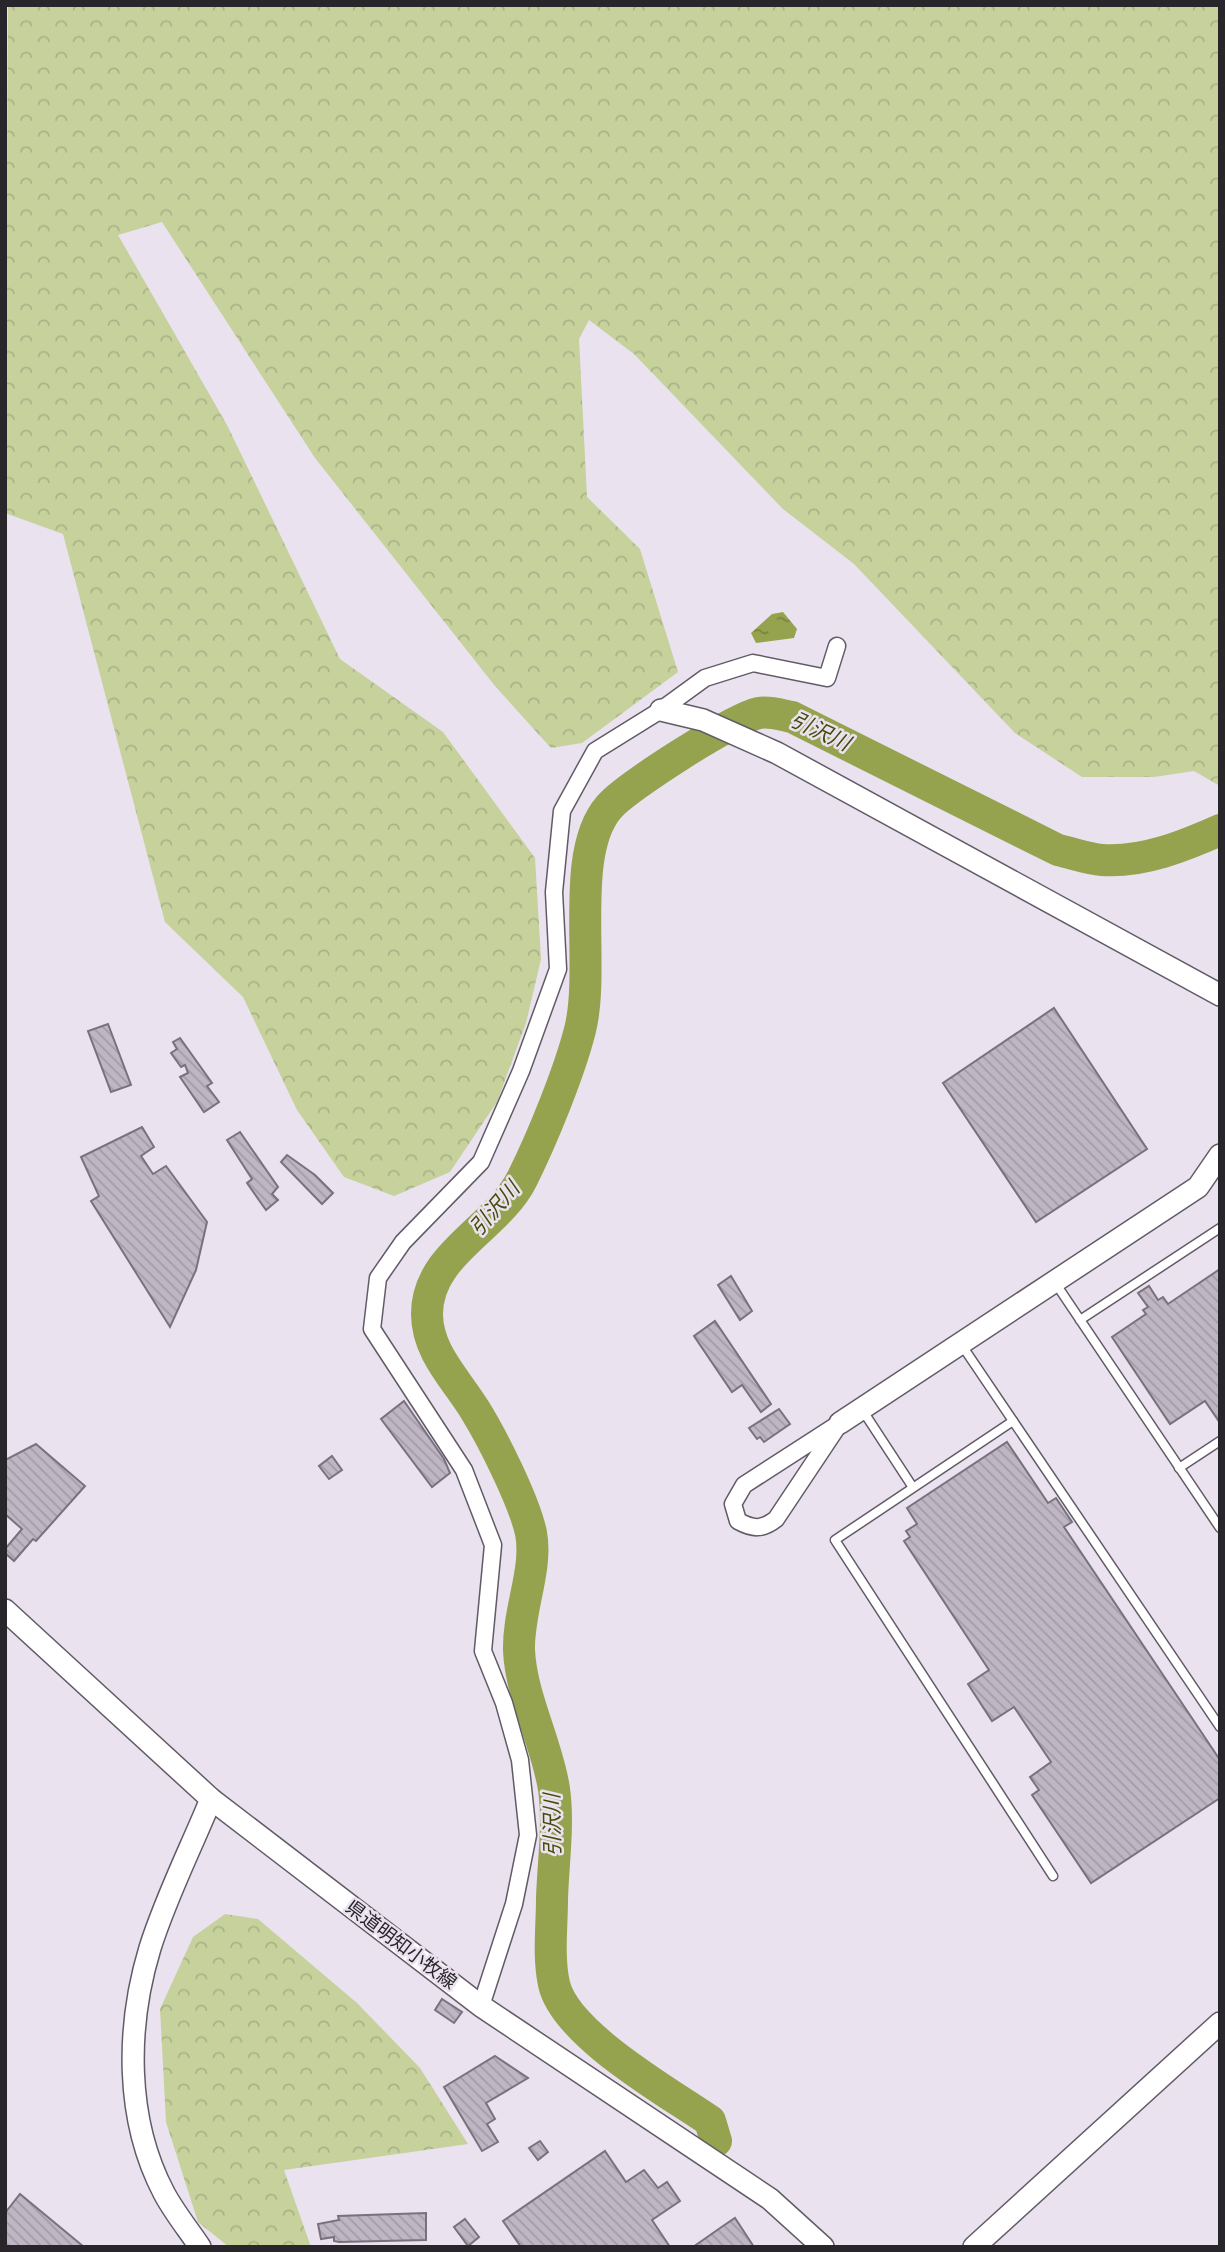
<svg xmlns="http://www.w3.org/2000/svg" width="1225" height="2252" font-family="'Varela Round','Noto Sans JP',sans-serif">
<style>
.forest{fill:url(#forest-crowns)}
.water{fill:url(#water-ripples)}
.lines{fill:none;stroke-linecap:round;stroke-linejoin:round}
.river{stroke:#95a24e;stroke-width:32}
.building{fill:url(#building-back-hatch);stroke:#78727d;stroke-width:2}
.lane-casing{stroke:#625b67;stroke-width:11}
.street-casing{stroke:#625b67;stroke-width:19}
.secondary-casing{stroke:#625b67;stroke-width:24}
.lane{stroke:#fff;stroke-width:8}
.street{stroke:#fff;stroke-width:16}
.secondary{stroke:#fff;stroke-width:21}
.labels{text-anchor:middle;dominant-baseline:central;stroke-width:5;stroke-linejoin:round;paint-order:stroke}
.street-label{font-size:19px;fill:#28262a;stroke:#eae2ef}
.water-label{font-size:21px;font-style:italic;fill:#444c0c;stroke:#eae2ef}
</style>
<defs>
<pattern id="forest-crowns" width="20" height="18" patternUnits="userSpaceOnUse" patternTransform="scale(1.75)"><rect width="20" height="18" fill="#c6d19c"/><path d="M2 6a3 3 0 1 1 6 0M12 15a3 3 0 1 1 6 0" fill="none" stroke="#aab387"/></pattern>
<pattern id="water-ripples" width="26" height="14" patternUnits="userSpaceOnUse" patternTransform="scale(1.75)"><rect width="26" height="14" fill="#95a24e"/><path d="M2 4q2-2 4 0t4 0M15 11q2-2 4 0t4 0" fill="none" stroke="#7a8441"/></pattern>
<pattern id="building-back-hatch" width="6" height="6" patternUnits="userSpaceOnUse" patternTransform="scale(1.75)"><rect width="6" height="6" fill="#beb6c3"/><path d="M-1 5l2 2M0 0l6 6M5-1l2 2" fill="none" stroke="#a39ca8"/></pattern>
</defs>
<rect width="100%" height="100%" fill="#eae2ef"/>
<g class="forest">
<polygon points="8,5 1220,5 1220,786 1194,771 1154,777 1082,777 1015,733 854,564 783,509 634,354 589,320 579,339 587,497 640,549 678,672 582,743 551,748 495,686 315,458 162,222 118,235 227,425 340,659 443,732 535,858 541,959 526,1023 497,1102 450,1172 394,1196 344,1177 297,1110 243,997 165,922 63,534 5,513"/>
<polygon points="225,1914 258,1919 357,2003 420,2068 468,2144 284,2170 311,2247 229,2247 198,2222 166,2122 160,2009 193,1937"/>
</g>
<polygon class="water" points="783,612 797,629 794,638 756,643 751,633 772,614"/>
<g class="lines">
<path class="river" d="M 716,2141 L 710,2121 C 668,2092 565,2034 554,1984 C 548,1957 552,1926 552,1899 C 553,1864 559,1824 554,1789 C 547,1743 521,1697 519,1650 C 518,1610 538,1569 531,1533 C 524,1501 493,1439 475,1410 C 456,1379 427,1352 427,1314 C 427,1253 497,1229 522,1179 C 542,1139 569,1073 580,1030 C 596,967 568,854 609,807 C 626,787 734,718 759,713 C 770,711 781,715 792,717 L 1058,850 C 1072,853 1088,859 1102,860 C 1142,863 1184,846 1220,830"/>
</g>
<g class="building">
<polygon points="1054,1008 1147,1149 1036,1222 943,1083"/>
<polygon points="108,1024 131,1085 111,1092 88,1031"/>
<polygon points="180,1038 212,1083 207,1086 219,1102 204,1112 180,1077 188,1073 185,1065 181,1067 171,1053 177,1049 173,1042"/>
<polygon points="142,1127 154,1147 141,1156 153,1174 166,1166 207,1222 196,1270 170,1327 91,1201 99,1196 81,1157"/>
<polygon points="240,1132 278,1187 272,1194 278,1200 266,1210 247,1183 252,1179 227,1140"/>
<polygon points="287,1155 315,1175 333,1193 322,1204 281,1162"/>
<polygon points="1220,1269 1220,1423 1205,1401 1170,1424 1112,1337 1146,1314 1143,1310 1148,1307 1138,1293 1149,1286 1158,1300 1163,1297 1168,1304"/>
<polygon points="731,1276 752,1311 740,1320 718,1285"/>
<polygon points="715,1321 771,1404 761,1412 742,1385 732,1392 694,1336"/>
<polygon points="404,1401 444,1459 450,1473 432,1487 381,1419"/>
<polygon points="779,1409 790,1424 764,1442 760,1437 757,1439 749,1428"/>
<polygon points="1007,1442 1048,1503 1056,1498 1072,1522 1064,1527 1220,1760 1220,1798 1091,1883 1032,1795 1039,1790 1030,1777 1051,1762 1014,1707 992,1721 968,1684 989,1670 904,1541 910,1537 906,1531 917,1524 907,1508"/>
<polygon points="36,1444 85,1486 36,1541 33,1539 14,1561 5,1553 5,1549 22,1529 5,1514 5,1460"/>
<polygon points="332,1456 342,1470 329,1479 319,1466"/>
<polygon points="442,1999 462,2012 454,2023 435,2010"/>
<polygon points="495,2056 528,2078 486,2103 495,2119 487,2124 498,2142 482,2151 444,2087"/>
<polygon points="540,2141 548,2152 538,2160 529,2148"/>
<polygon points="605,2151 626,2182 644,2170 658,2188 667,2182 680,2201 652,2220 670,2247 521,2247 503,2221"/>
<polygon points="20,2194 84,2247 5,2247 5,2213"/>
<polygon points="426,2213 426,2240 339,2242 334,2241 334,2237 321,2239 318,2224 339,2220 338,2216"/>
<polygon points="735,2218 754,2247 693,2247 723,2226"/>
<polygon points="465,2219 479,2237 468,2246 454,2227"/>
</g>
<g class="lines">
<defs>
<g id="lane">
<polyline points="1056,1284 1220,1528"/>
<polyline points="1080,1320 1220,1228"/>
<polyline points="961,1344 1220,1727"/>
<polyline points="863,1411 912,1486"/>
<polyline points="1013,1421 835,1540 1053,1876"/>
<polyline points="1179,1468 1220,1441"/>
</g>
<g id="street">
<path d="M 840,1423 L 776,1519 C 762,1530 753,1529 738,1521 L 733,1504 L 744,1485 Z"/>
<polyline points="481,2006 514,1904 528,1835 520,1760 504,1703 483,1651 493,1545 464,1470 372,1329 378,1278 403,1242 481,1162 521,1071 558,969 554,892 562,811 595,751 661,710 705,678 753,663 827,678 837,646"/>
</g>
<g id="secondary">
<polyline points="661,710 703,720 777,753 1220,995"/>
<polyline points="840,1423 1198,1187 1220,1155"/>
<polyline points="5,1610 211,1799 481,2006 770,2199 823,2247"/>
<path d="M 200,2247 C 188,2229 174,2212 164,2193 C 125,2119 126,2027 150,1948 C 166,1897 191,1848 211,1799"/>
<polyline points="974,2247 1220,2023"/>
</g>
</defs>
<use href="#lane" class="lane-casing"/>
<use href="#street" class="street-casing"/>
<use href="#secondary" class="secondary-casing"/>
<use href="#lane" class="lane"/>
<use href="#street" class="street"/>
<use href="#secondary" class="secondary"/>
</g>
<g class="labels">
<g class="street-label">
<text transform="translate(401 1945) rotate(37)">県道明知小牧線</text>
</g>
<g class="water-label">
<text transform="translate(820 732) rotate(25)">引沢川</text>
<text transform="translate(495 1209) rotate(-49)">引沢川</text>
<text transform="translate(553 1825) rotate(-91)">引沢川</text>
</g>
</g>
<rect width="1225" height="2252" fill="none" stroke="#28262a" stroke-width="14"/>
</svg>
